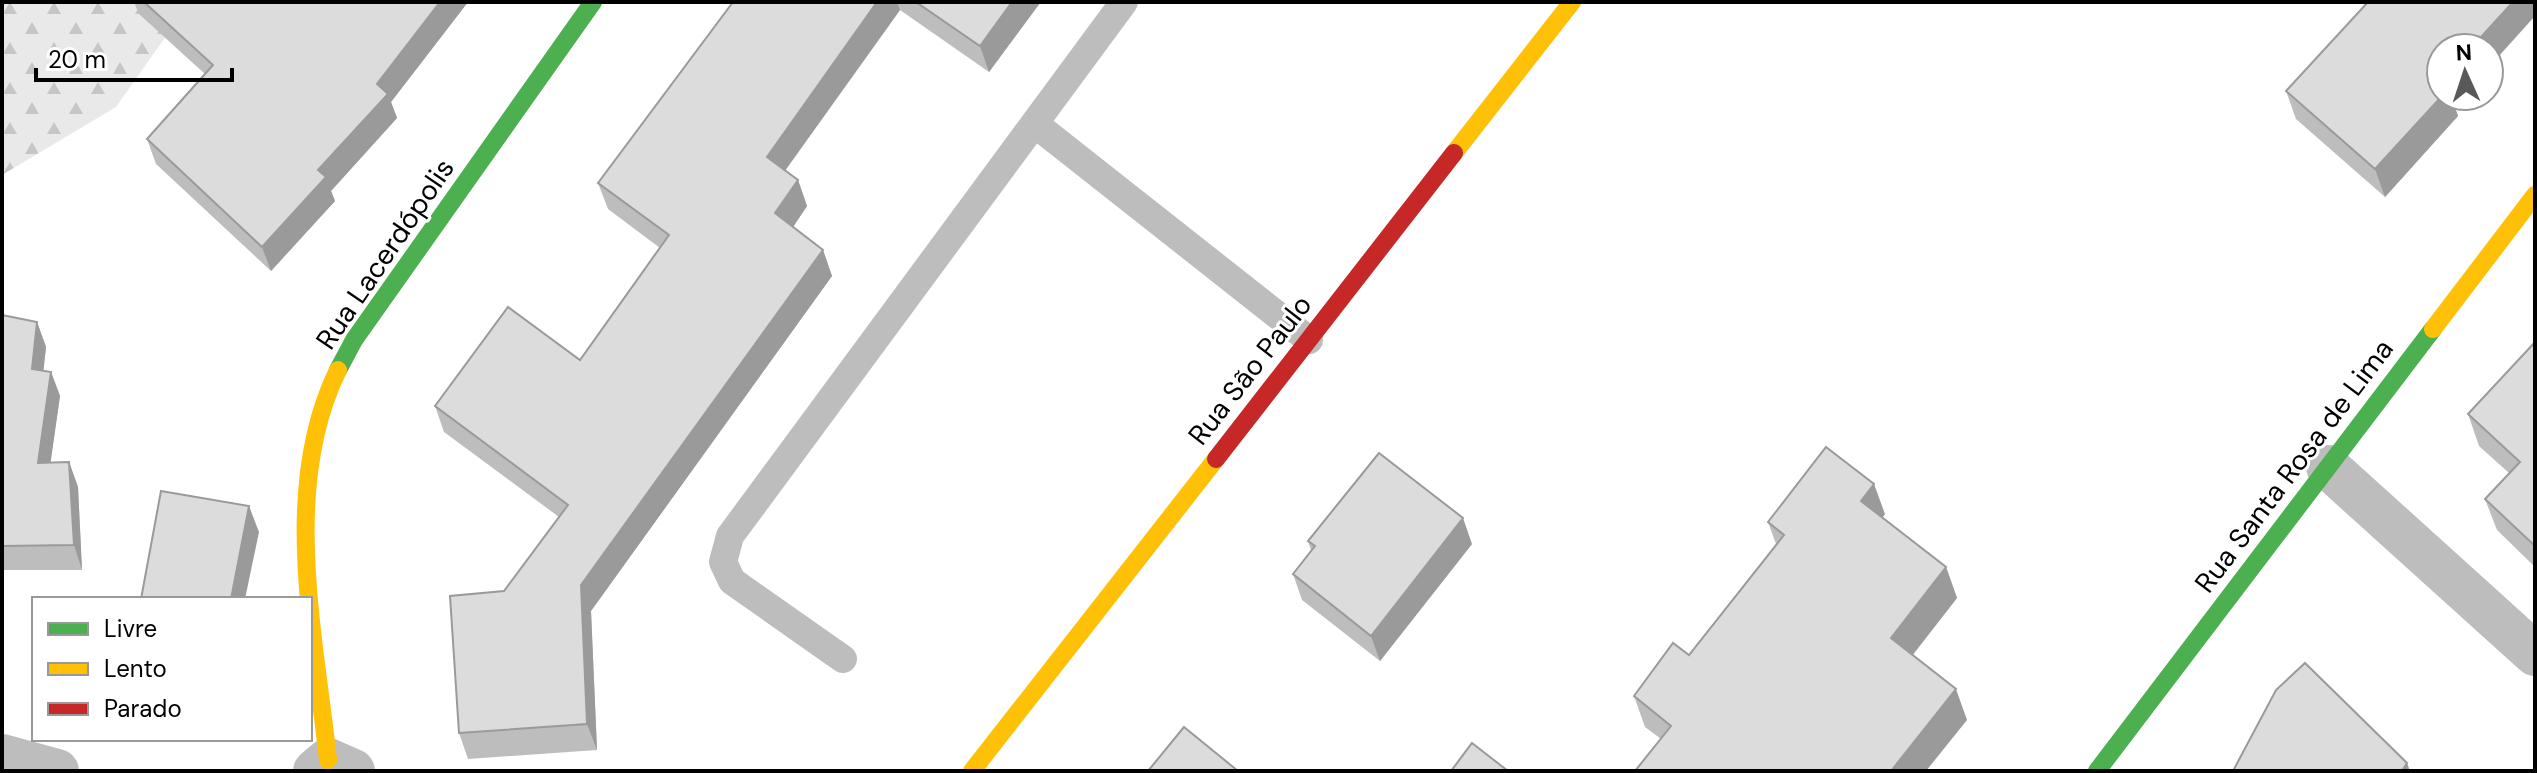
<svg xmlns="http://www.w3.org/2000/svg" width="2537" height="773" font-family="'DM Sans',sans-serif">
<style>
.forest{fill:url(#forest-firs)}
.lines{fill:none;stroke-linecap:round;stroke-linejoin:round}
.lane{stroke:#bdbdbd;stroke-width:28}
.street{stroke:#bdbdbd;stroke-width:44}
.fast{stroke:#4caf50;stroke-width:18}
.slow{stroke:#ffc107;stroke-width:18}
.jam{stroke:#c62828;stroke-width:18}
.wall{fill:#bdbdbd}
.shaded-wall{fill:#9a9a9a}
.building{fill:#dcdcdc;stroke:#9a9a9a;stroke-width:2}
.labels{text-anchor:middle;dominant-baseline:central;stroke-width:6;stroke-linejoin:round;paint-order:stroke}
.street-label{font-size:28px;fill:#000;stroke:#fff}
</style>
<defs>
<pattern id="forest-firs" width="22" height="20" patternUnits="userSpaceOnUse" patternTransform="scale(2)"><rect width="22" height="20" fill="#e9e9e9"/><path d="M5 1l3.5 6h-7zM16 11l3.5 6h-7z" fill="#c6c6c6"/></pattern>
</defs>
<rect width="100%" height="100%" fill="#fff"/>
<polygon class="forest" points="2,2 190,2 116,107 2,175"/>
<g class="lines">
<g class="lane">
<polyline points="1035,124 1309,340"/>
<polyline points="843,659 732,581 723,562 730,536 1124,2"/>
</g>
<g class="street">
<polyline points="2328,467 2535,654"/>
<polyline points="2,756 57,771"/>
<polyline points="315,771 328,760 353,771"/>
</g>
<g class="fast">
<polyline points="338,370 354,340 593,2"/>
<polyline points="2097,771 2433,329"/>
</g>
<g class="slow">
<polyline points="1454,153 1572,2"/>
<polyline points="2433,329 2535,195"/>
<path d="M 328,760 C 315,636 280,488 338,370"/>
<polyline points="972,771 1216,459"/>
</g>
<polyline class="jam" points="1216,459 1454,153"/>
</g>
<g class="wall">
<polygon points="134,2 468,2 391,102 397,118 331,191 335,201 271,271 156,164 147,139 205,74 139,14"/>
<polygon points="733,2 1040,3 989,72 900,10 785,171 798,180 807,206 793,227 823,250 832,276 591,611 597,750 468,759 459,733 504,591 559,517 444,432 435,406 580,360 660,248 608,209 598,183"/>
<polygon points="2362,2 2535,2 2454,105 2458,116 2385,197 2296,119 2286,91 2365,5"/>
<polygon points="2,315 37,322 46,347 43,371 51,372 60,396 50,463 69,462 78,487 82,570 2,570"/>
<polygon points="2535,342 2535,567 2497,530 2485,499 2509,473 2479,446 2468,414"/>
<polygon points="1885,514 1882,518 1946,567 1957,598 1913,655 1967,720 1661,739 1645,727 1634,696 1689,655 1776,544 1768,522"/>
<polygon points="1308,541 1472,544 1380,661 1302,600 1293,574 1311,550"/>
</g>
<g class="shaded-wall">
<polygon points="440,2 468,2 391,102 397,118 331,191 335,201 271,271 262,247 318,170 377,84"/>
<polygon points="877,2 897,2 900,10 776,183 767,157"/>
<polygon points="1012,2 1040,3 989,72 980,46"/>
<polygon points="2513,2 2535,2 2535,16 2489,67 2489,48 2471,48"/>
<polygon points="2442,96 2463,96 2454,105 2458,116 2385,197 2375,169"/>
<polygon points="798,180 807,206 785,239 775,213"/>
<polygon points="823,250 832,276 591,611 597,750 587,724 581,585"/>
<polygon points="37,322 46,347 41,394 32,369"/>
<polygon points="51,372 60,396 47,488 38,463"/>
<polygon points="69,462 78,487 82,570 74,545"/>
<polygon points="1874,484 1885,514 1872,531 1861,501"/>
<polygon points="249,506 259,532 245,599 231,599"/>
<polygon points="1463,518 1472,544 1380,661 1371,636"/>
<polygon points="1946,567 1957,598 1902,668 1891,638"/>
<polygon points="1956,689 1967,720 1926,771 1891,771"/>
<polygon points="2407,763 2410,771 2402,771"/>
</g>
<g class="building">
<polygon points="144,2 440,2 377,84 388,94 318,170 326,177 262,247 147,139 213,65"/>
<polygon points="733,2 877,2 767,157 798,180 775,213 823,250 581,585 587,724 459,733 450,596 504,591 568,505 435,406 508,307 580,360 669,235 598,183"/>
<polygon points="916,2 1012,2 980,46"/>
<polygon points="2368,2 2513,2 2471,48 2441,48 2440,82 2442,96 2375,169 2286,91"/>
<polygon points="2,315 37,322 32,369 51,372 38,463 69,462 74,545 2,546"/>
<polygon points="2535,342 2535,546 2485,499 2520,462 2468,414"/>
<polygon points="1826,447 1874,484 1861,501 1946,567 1891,638 1956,689 1891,771 1635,771 1671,726 1634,696 1673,643 1689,655 1784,535 1768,522"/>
<polygon points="1379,453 1463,518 1371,636 1293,574 1315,546 1308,541"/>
<polygon points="161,491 249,506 231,599 141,599"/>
<polygon points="2305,663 2407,763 2402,771 2233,771 2276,690"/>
<polygon points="1184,727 1238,771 1148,771"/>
<polygon points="1472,743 1508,771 1451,771"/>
</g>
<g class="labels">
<g class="street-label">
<text transform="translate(385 254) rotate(-56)">Rua Lacerdópolis</text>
<text transform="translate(1250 370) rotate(-52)">Rua São Paulo</text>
<text transform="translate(2294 466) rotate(-53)">Rua Santa Rosa de Lima</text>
</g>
</g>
<rect width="2537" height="773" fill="none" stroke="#000000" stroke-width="8"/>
<rect x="32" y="597" width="280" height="144" fill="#ffffff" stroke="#999999" stroke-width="2"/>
<rect x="48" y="623" width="40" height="12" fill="#4caf50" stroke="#999999" stroke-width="2"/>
<text x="104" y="637" font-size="24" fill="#000000">Livre</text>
<rect x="48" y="663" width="40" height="12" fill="#ffc107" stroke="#999999" stroke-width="2"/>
<text x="104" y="677" font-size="24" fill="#000000">Lento</text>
<rect x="48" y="703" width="40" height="12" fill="#c62828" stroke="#999999" stroke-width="2"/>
<text x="104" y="717" font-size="24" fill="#000000">Parado</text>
<g transform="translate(2465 72) rotate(357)"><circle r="38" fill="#ffffff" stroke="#999999" stroke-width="2"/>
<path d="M0-6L14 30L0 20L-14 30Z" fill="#595959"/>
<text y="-12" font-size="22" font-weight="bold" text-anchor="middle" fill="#000000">N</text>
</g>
<path d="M36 68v12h196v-12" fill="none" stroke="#000000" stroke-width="4"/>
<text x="48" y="68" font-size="24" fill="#000000" stroke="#ffffff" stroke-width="6" paint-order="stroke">20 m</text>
</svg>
